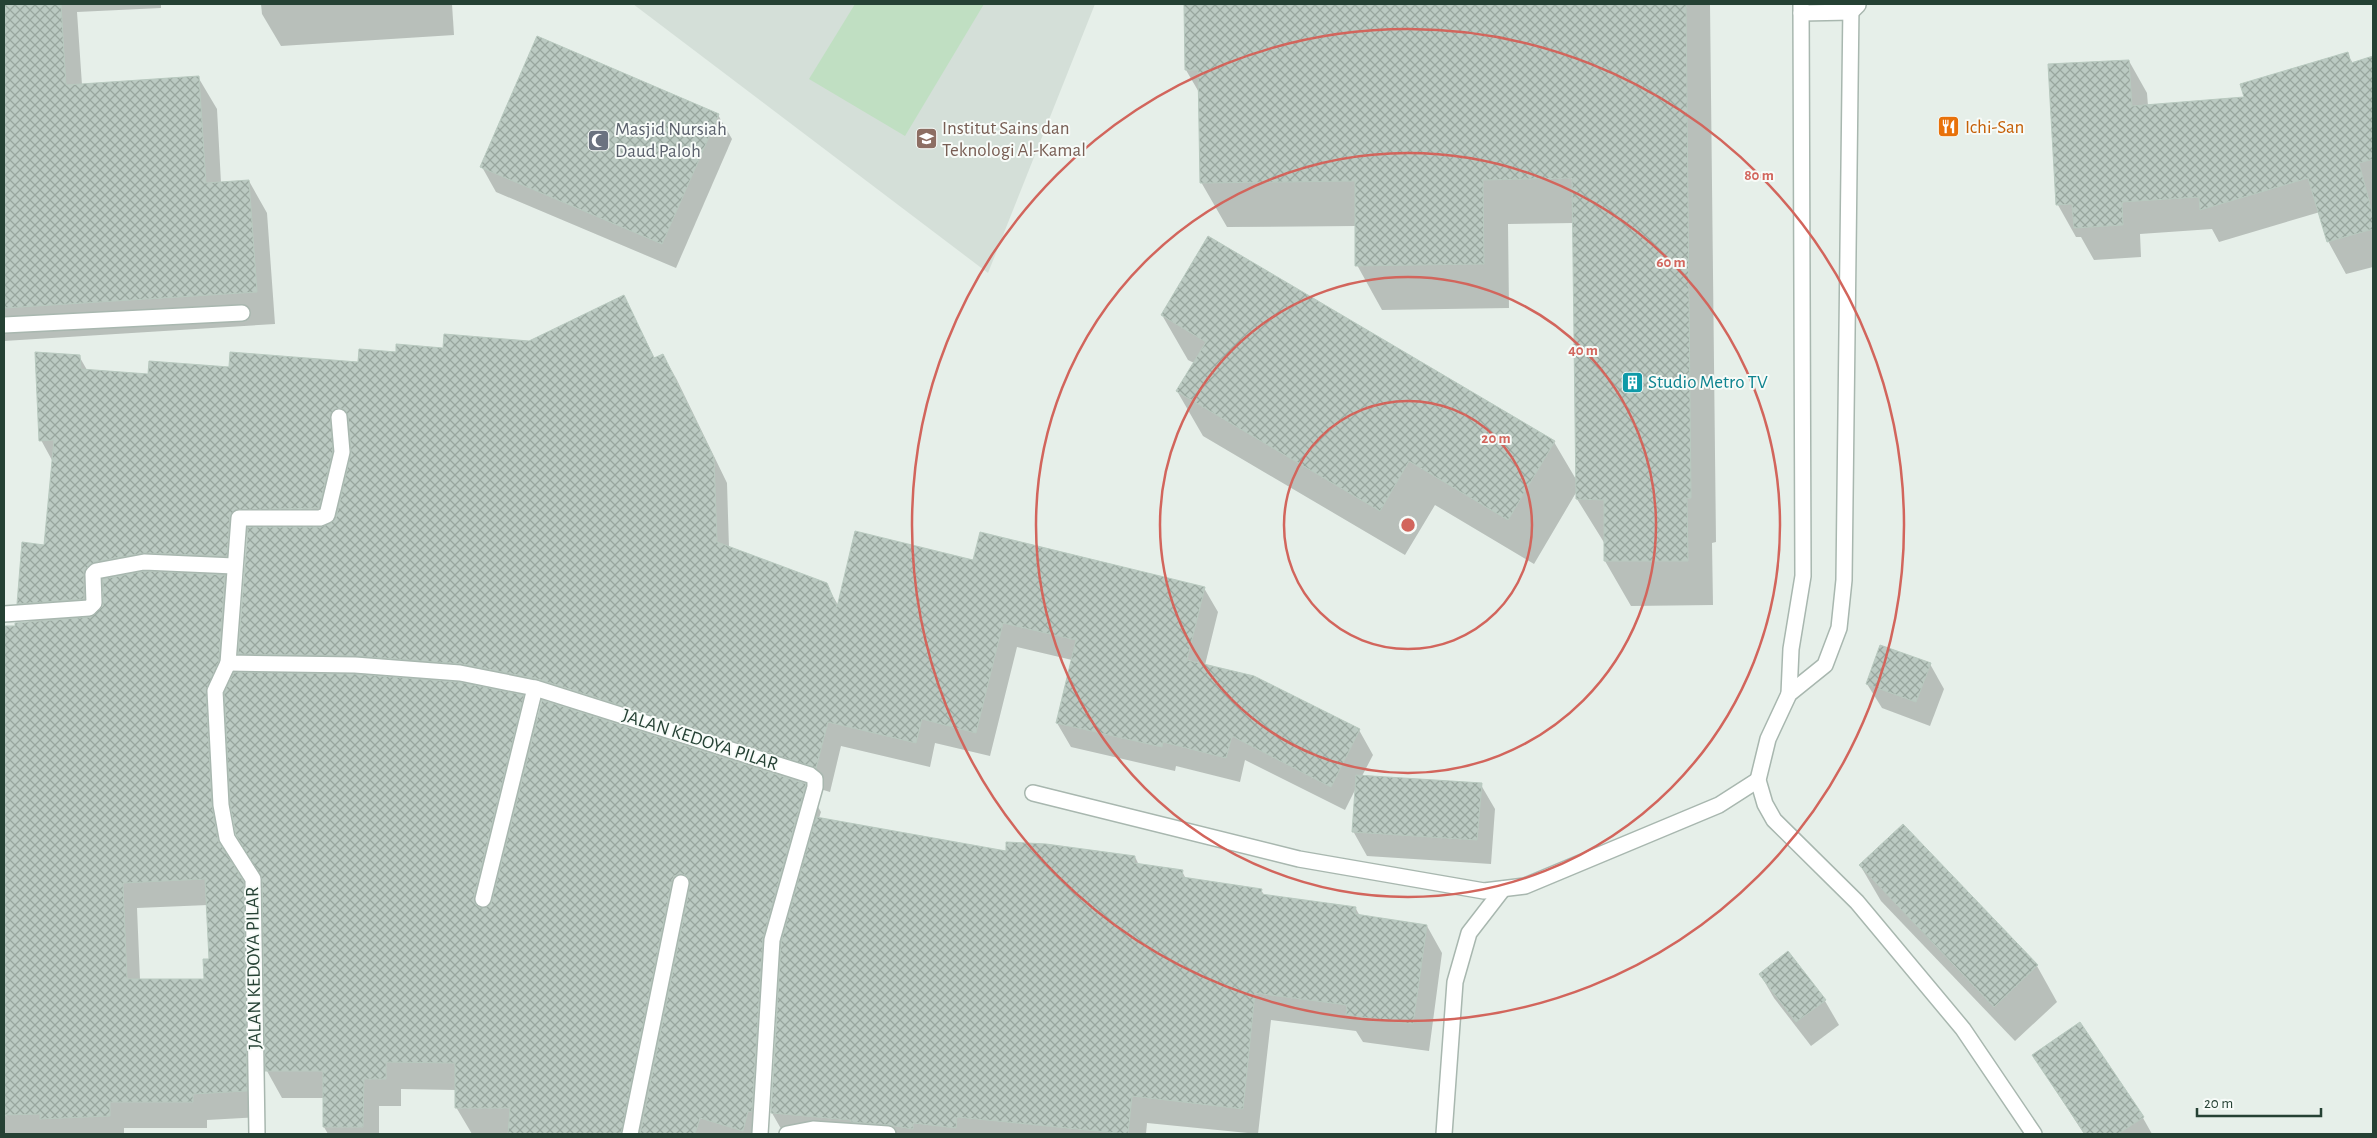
<svg xmlns="http://www.w3.org/2000/svg" width="2377" height="1138" font-family="'Alegreya Sans',sans-serif">
<style>
.built{fill:#d4dfd8}
.grass{fill:#c0dfc2}
.shadow{fill:#0003;fill-rule:evenodd}
.building{fill:url(#building-cross-hatch);stroke:#b8c9bf;fill-rule:evenodd}
.lines{fill:none;stroke-linecap:round;stroke-linejoin:round}
.street-casing{stroke:#a8b7af;stroke-width:18}
.street{stroke:#fff;stroke-width:15}
.ring{fill:none;stroke:#d2655c;stroke-width:2.5}
.labels{text-anchor:middle;dominant-baseline:central;stroke-width:4;stroke-linejoin:round;paint-order:stroke}
.food-label{font-size:19px;fill:#c56008;stroke:#f7fbf8;text-anchor:start}
.education-label{font-size:19px;fill:#785e54;stroke:#f7fbf8;text-anchor:start}
.worship-label{font-size:19px;fill:#5b616d;stroke:#f7fbf8;text-anchor:start}
.culture-label{font-size:19px;fill:#0d838f;stroke:#f7fbf8;text-anchor:start}
.street-label{font-size:19px;fill:#254134;stroke:#f7fbf8}
.centre{fill:#d2655c;stroke:#f7fbf8;stroke-width:2.5}
.ring-label{font-size:15px;text-anchor:middle;font-weight:bold;fill:#d2655c;stroke:#f7fbf8;stroke-width:4;stroke-linejoin:round;paint-order:stroke}
</style>
<defs>
<pattern id="building-cross-hatch" width="8" height="8" patternUnits="userSpaceOnUse" patternTransform="scale(1.25)"><rect width="8" height="8" fill="#bbcac2"/><path d="M0 0l8 8M0 8l8-8" fill="none" stroke="#98a69e"/></pattern>
</defs>
<rect width="100%" height="100%" fill="#e6efe9"/>
<polygon class="built" points="633,4 1095,4 988,273"/>
<polygon class="grass" points="855,4 984,4 905,136 809,79"/>
<g class="shadow">
<polygon points="4,4 161,4 161,8 77,12 82,85 198,77 217,109 221,183 249,181 267,213 275,324 4,341"/>
<polygon points="261,4 452,4 454,35 281,46 262,14"/>
<polygon points="1185,4 1710,4 1716,542 1712,543 1713,605 1631,606 1605,561 1605,544 1577,499 1577,491 1534,564 1435,505 1405,555 1203,436 1177,391 1194,363 1188,360 1162,315 1554,442 1577,481 1574,223 1508,224 1509,308 1382,310 1357,265 1356,226 1227,227 1201,182 1200,94 1186,70"/>
<polygon points="2347,54 2353,63 2373,57 2373,267 2346,274 2328,241 2320,212 2219,242 2212,229 2140,234 2141,257 2094,260 2081,237 2076,237 2058,205 2049,66 2129,61 2147,93 2148,106 2246,98"/>
<polygon points="718,115 732,139 676,268 496,192 482,167"/>
<path d="M 624,297 L 655,359 L 663,355 L 677,380 L 727,483 L 729,548 L 826,584 L 838,605 L 974,561 L 1204,588 L 1218,612 L 1205,665 L 1359,730 L 1373,755 L 1362,776 L 1481,785 L 1495,809 L 1491,864 L 1367,856 L 1353,831 L 1356,788 L 1345,810 L 1245,760 L 1240,782 L 1176,766 L 1175,771 L 1071,747 L 1057,723 L 1072,660 L 1017,647 L 990,756 L 935,743 L 930,767 L 841,746 L 830,792 L 804,784 L 821,812 L 819,818 L 1007,852 L 1135,857 L 1139,865 L 1182,871 L 1186,879 L 1261,890 L 1265,896 L 1356,909 L 1360,916 L 1427,926 L 1442,953 L 1429,1051 L 1363,1042 L 1356,1031 L 1271,1020 L 1258,1134 L 1147,1123 L 1146,1134 L 784,1134 L 772,1113 L 780,958 L 778,967 L 767,1134 L 472,1134 L 456,1107 L 456,1090 L 401,1089 L 401,1106 L 379,1106 L 379,1134 L 328,1134 L 324,1127 L 324,1098 L 282,1098 L 267,1071 L 264,879 L 226,703 L 220,718 L 226,833 L 232,865 L 258,909 L 261,1117 L 207,1120 L 207,1128 L 124,1128 L 124,1134 L 4,1134 L 4,627 L 30,624 L 18,603 L 45,546 L 53,462 L 41,440 L 79,356 L 87,370 L 149,376 L 230,368 L 359,363 L 397,353 L 530,342 ZM 351,433 L 353,452 L 346,477 L 344,438 ZM 248,535 L 239,654 L 251,674 L 234,674 L 240,602 L 227,580 L 240,580 L 243,542 ZM 104,590 L 104,607 L 98,612 L 98,596 ZM 523,697 L 543,701 L 538,722 ZM 208,905 L 210,960 L 205,980 L 140,980 L 137,908 Z"/>
<polygon points="1930,664 1944,689 1930,726 1882,708 1867,684"/>
<polygon points="1860,865 2037,966 2057,1002 2015,1041 1881,901"/>
<polygon points="1760,974 1825,1001 1839,1025 1811,1046 1774,998"/>
<polygon points="2033,1055 2143,1118 2152,1134 2084,1134"/>
</g>
<g class="building">
<polygon points="4,4 61,4 66,85 199,76 206,183 249,180 257,292 4,308"/>
<polygon points="1184,4 1686,4 1691,498 1687,498 1688,561 1604,561 1604,500 1576,499 1572,178 1483,180 1484,264 1355,266 1355,181 1200,183 1198,70 1185,70"/>
<polygon points="537,36 719,114 662,244 480,167"/>
<polygon points="2348,52 2351,63 2373,56 2373,159 2359,163 2373,216 2373,229 2327,242 2308,178 2200,210 2199,197 2122,202 2123,225 2074,228 2072,204 2056,205 2048,64 2129,60 2132,106 2244,97 2240,84"/>
<polygon points="1208,236 1555,441 1508,520 1409,461 1380,511 1176,391 1206,342 1161,315"/>
<polygon points="624,295 654,358 663,354 714,458 717,542 827,583 837,607 855,531 973,560 980,532 1205,587 1187,660 1254,676 1360,729 1331,787 1232,736 1226,758 1163,742 1162,747 1056,723 1076,640 1003,623 976,733 922,719 916,743 828,722 816,768 538,679 462,664 355,656 238,654 248,527 320,527 331,523 336,518 351,452 348,416 346,411 339,408 330,413 333,451 319,508 235,510 230,517 227,556 144,553 94,562 84,571 84,599 17,604 22,542 44,545 54,440 39,441 35,352 80,355 81,369 148,374 149,361 229,367 230,352 358,362 359,349 396,352 396,344 443,348 444,334 529,341"/>
<path d="M 145,571 L 225,575 L 219,661 L 206,691 L 212,805 L 218,840 L 244,882 L 247,1091 L 193,1094 L 193,1102 L 110,1102 L 110,1116 L 40,1119 L 40,1114 L 4,1115 L 4,626 L 15,626 L 15,623 L 90,617 L 103,606 L 103,579 ZM 205,879 L 209,959 L 203,959 L 204,979 L 127,979 L 123,883 Z"/>
<polygon points="1880,645 1931,663 1916,702 1866,684"/>
<polygon points="234,672 355,674 459,682 524,695 474,897 476,905 481,908 489,906 492,901 542,700 806,784 763,938 752,1112 748,1111 743,1131 700,1118 695,1134 640,1134 690,885 688,876 682,874 674,876 672,881 621,1134 508,1134 510,1108 455,1108 455,1063 386,1062 386,1079 364,1079 363,1127 323,1127 323,1071 265,1071 262,879 236,835 230,804 224,693"/>
<polygon points="1356,775 1482,783 1477,840 1352,832"/>
<polygon points="816,817 1006,851 1006,842 1046,844 1135,856 1134,863 1183,870 1182,877 1262,889 1261,894 1356,907 1355,914 1427,925 1413,1024 1346,1015 1347,1005 1255,993 1243,1109 1132,1096 1128,1134 957,1117 956,1128 913,1123 913,1129 889,1125 851,1122 851,1120 771,1113 781,942"/>
<polygon points="1903,824 2038,965 1994,1007 1859,865"/>
<polygon points="1788,951 1826,1000 1796,1022 1759,974"/>
<polygon points="2080,1022 2144,1117 2118,1134 2085,1134 2032,1055"/>
</g>
<g class="lines">
<defs>
<g id="street">
<polyline points="1851,4 1844,580 1839,628 1825,665 1789,694 1768,739 1758,780 1765,804 1774,820 1857,902 1963,1029 2034,1134"/>
<polyline points="1801,13 1851,12 1858,5"/>
<polyline points="4,325 242,313"/>
<polyline points="339,417 342,452 327,515 320,518 239,518 228,663 355,665 460,673 535,688 810,775 815,779 815,787 772,940 760,1134"/>
<polyline points="4,614 89,608 94,603 93,574 96,571 144,562 234,566"/>
<polyline points="228,663 215,691 221,805 227,838 253,879 257,1134"/>
<polyline points="1789,694 1791,649 1803,576 1801,4"/>
<polyline points="1033,793 1299,859 1484,891 1525,886 1719,805 1758,780"/>
<polyline points="483,899 535,688"/>
<polyline points="630,1134 681,883"/>
<polyline points="787,1134 813,1129 888,1134"/>
<polyline points="1444,1134 1455,982 1469,933 1503,889"/>
</g>
</defs>
<use href="#street" class="street-casing"/>
<use href="#street" class="street"/>
</g>
<g class="ring">
<circle cx="1408" cy="525" r="124"/>
<circle cx="1408" cy="525" r="248"/>
<circle cx="1408" cy="525" r="372"/>
<circle cx="1408" cy="525" r="496"/>
</g>
<defs>
<symbol id="restaurant-square" viewBox="-11 -11 22 22"><rect x="-9" y="-9" width="18" height="18" rx="4" fill="#e8710a" stroke="#f7fbf8"/><path d="M-5-6h1v4h1v-4h1v4h1v-4h1v5L-1.5 .5V6h-2V.5L-5-1ZM5-6V6H3V1.5H1.5Q1.5-4 5-6Z" fill="#fff"/></symbol>
<symbol id="university-square" viewBox="-11 -11 22 22"><rect x="-9" y="-9" width="18" height="18" rx="4" fill="#8d6e63" stroke="#f7fbf8"/><path d="M0-5L7-2L0 1L-7-2ZM-4 1L0 2.5L4 1V4Q0 6-4 4Z" fill="#fff"/></symbol>
<symbol id="mosque-square" viewBox="-11 -11 22 22"><rect x="-9" y="-9" width="18" height="18" rx="4" fill="#6b7280" stroke="#f7fbf8"/><path d="M3.5-4.9A6 6 0 1 0 3.5 4.9A5 5 0 1 1 3.5-4.9Z" fill="#fff"/></symbol>
<symbol id="building-square" viewBox="-11 -11 22 22"><rect x="-9" y="-9" width="18" height="18" rx="4" fill="#0f9aa8" stroke="#f7fbf8"/><path d="M-4-6H4V6H1V3H-1V6H-4ZM-2.5-4.3h1.7v1.8h-1.7ZM.8-4.3h1.7v1.8H.8ZM-2.5-1h1.7V.8h-1.7ZM.8-1h1.7V.8H.8Z" fill="#fff"/></symbol>
</defs>
<g fill-rule="evenodd">
<use href="#restaurant-square" x="1936" y="114" width="25" height="25"/>
<use href="#university-square" x="914" y="126" width="25" height="25"/>
<use href="#mosque-square" x="586" y="128" width="25" height="25"/>
<use href="#building-square" x="1620" y="370" width="25" height="25"/>
</g>
<g class="labels">
<g class="food-label">
<text x="1965" y="127">Ichi-San</text>
</g>
<g class="education-label">
<text x="942" y="128">Institut Sains dan<tspan x="942" dy="22">Teknologi Al-Kamal</tspan></text>
</g>
<g class="worship-label">
<text x="615" y="129">Masjid Nursiah<tspan x="615" dy="22">Daud Paloh</tspan></text>
</g>
<g class="culture-label">
<text x="1648" y="382">Studio Metro TV</text>
</g>
<g class="street-label">
<text transform="translate(700 740) rotate(18)">JALAN KEDOYA PILAR</text>
<text transform="translate(254 968) rotate(-91)">JALAN KEDOYA PILAR</text>
</g>
</g>
<circle cx="1408" cy="525" r="8" class="centre"/>
<g class="ring-label">
<text x="1759" y="180">80 m</text>
<text x="1671" y="267">60 m</text>
<text x="1583" y="355">40 m</text>
<text x="1496" y="443">20 m</text>
</g>
<rect width="2377" height="1138" fill="none" stroke="#254134" stroke-width="10"/>
<path d="M2197 1108v8h124v-8" fill="none" stroke="#254134" stroke-width="2.5"/>
<text x="2204" y="1108" font-size="15" fill="#254134" stroke="#f7fbf8" stroke-width="4" paint-order="stroke">20 m</text>
</svg>
